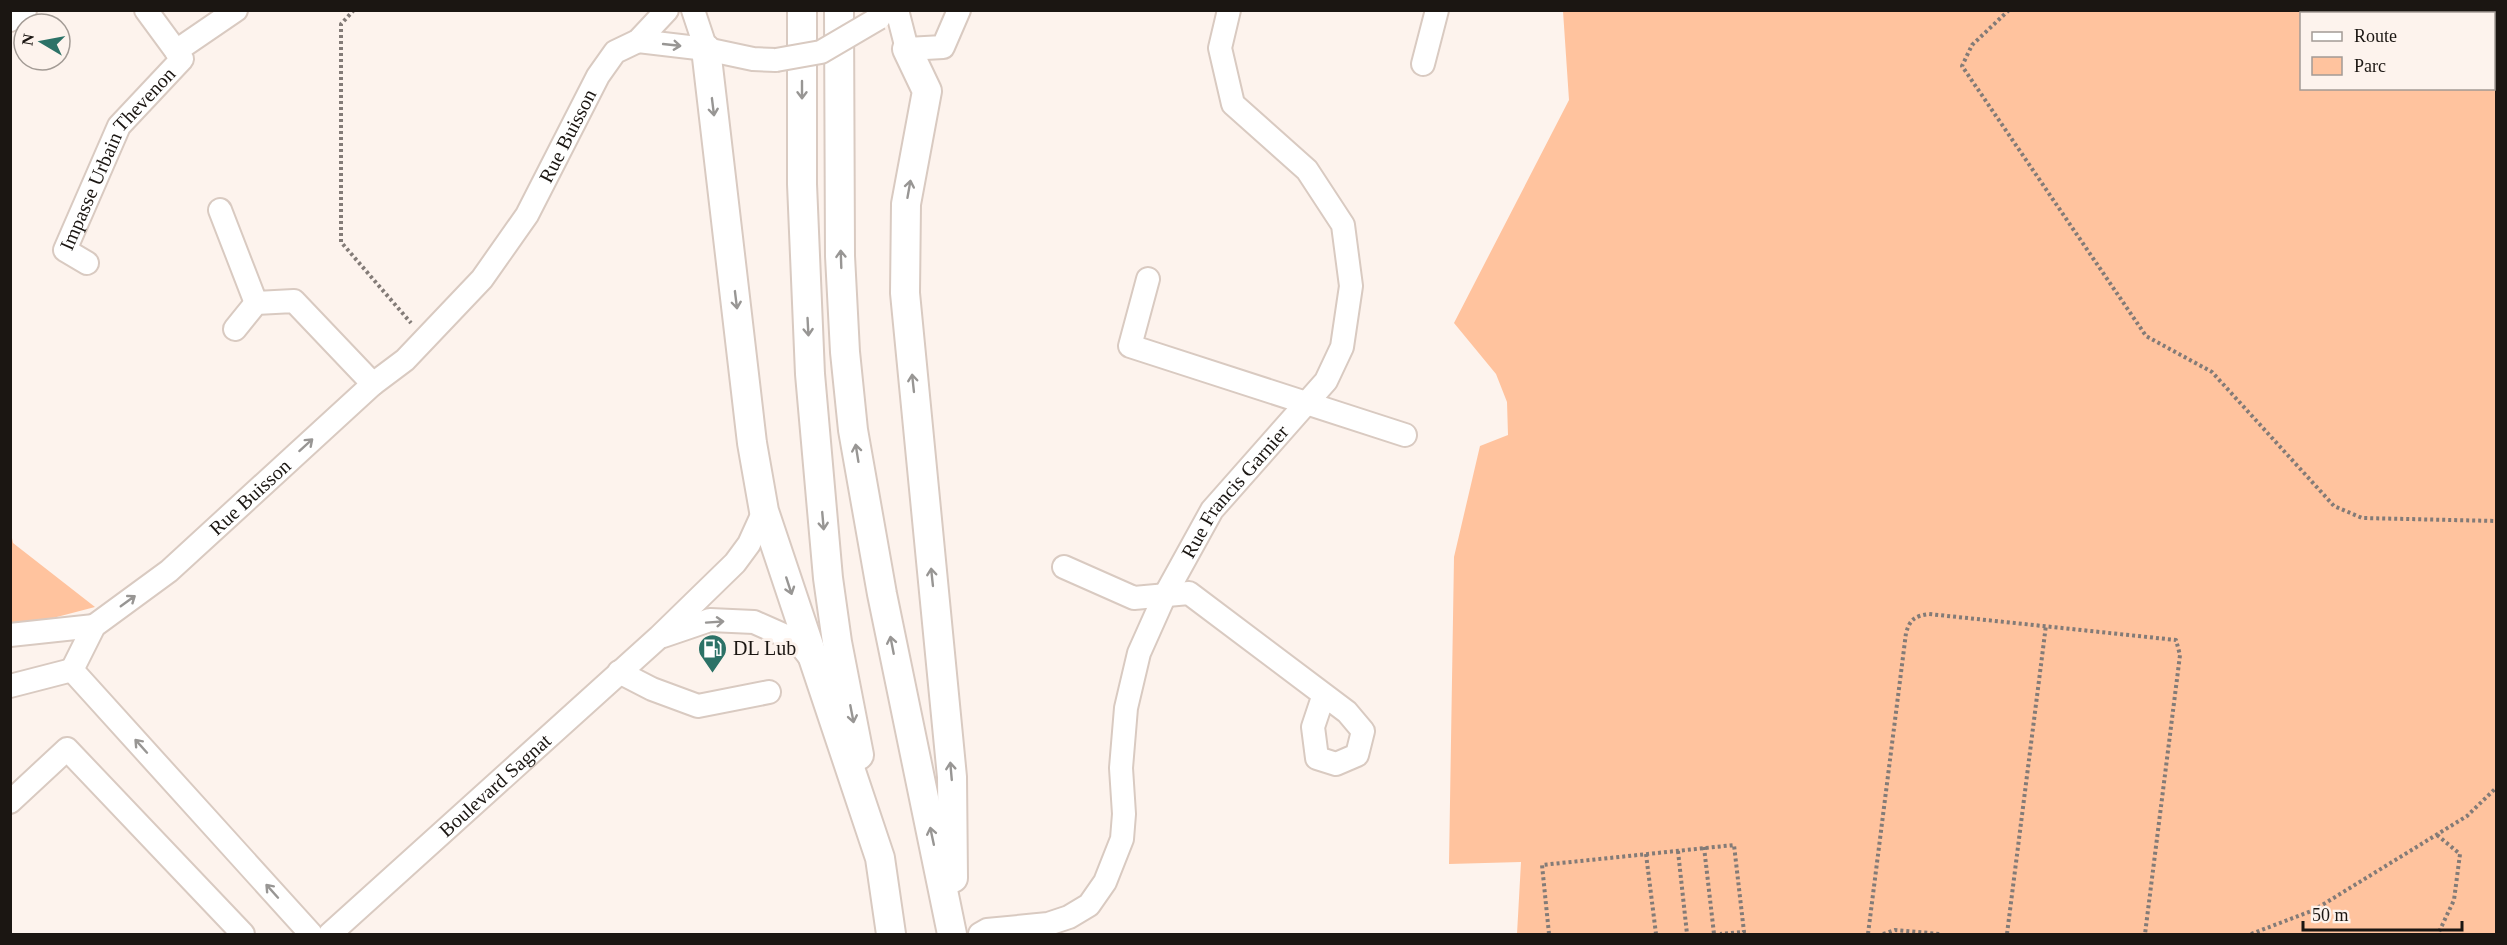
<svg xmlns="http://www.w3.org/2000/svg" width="2507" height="945" font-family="Georgia,serif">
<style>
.green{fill:#ffc39e;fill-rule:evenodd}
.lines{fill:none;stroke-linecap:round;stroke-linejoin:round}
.minor-casing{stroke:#d9cac1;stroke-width:26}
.major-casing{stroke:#d9cac1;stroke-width:32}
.path{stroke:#837b77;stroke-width:4;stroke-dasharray:3 3;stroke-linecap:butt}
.minor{stroke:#fff;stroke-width:22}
.major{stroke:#fff;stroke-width:28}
.minor-bridge-casing{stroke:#d9cac1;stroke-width:26;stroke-linecap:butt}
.minor-bridge{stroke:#fff;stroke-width:22}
.oneway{stroke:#989694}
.labels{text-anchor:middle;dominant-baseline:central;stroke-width:6;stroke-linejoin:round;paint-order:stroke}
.street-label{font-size:20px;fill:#1b1612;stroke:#fdf3ed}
.poi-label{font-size:20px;fill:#1b1612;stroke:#fdf3ed;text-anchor:start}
</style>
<rect width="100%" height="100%" fill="#fdf3ed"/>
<g class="green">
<path d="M 1563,11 L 2496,11 L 2496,934 L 1517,934 L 1521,862 L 1449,864 L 1454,557 L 1480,446 L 1508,435 L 1507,402 L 1496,374 L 1454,323 L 1569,100 ZM 2302,14 L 2494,14 L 2494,88 L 2302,88 Z"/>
<polygon points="10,528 13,543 95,607 11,629"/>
</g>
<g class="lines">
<defs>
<g id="minor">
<polyline points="693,10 706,49"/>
<polyline points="897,10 907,49 943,47 959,10"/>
<polyline points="10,20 25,10"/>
<polyline points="638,41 706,49 753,59 776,60"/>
<polyline points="176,51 236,10"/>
<polyline points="1423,64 1437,10"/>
<polyline points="220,210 256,303"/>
<path id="s1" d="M 87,263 L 65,250 L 119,126 L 182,59 L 146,10"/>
<polyline points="1148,279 1130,346 1405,435"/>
<polyline points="235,329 256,303 294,301 373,384"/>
<polyline points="1064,567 1134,598 1189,593 1347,712 1363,731 1357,755 1336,764 1317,758 1313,727 1323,697"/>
<polyline points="10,635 94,626"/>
<polyline points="663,636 710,620 754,622 797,641 812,660"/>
<polyline points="619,672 652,689 698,706 769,692"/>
<polyline points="10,686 72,670"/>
<polyline points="10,802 67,749 243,934"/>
<path id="s2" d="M 311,934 L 72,670 L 94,626 L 169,571 L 373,384 L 405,360 L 482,279 L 527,215 L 598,76 L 615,52 L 638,41 L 667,10"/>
<path id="s3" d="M 330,934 L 659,637 L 735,563 L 749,544 L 764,511"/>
<path id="s4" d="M 980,934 L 987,930 L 1048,924 L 1069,917 L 1089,905 L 1105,882 L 1122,839 L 1124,814 L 1121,768 L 1126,708 L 1139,653 L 1164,597 L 1212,510 L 1326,381 L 1342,347 L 1351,286 L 1343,225 L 1307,170 L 1233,104 L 1220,48 L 1229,10"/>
</g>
<g id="major">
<polyline points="802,10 802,184 810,374 828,578 837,642 859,755"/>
<polyline points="839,10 840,256 845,352 853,430 882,594 952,934"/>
<polyline points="706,49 752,443 764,511 880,858 891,934"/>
<polyline points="907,49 927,91 906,204 905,293 952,777 953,878"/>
</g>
</defs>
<use href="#minor" class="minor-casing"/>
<use href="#major" class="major-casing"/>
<g class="path">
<polyline points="354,10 341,24 341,242 411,323"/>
<polyline points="2009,10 1972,45 1962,66 2146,336 2212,372 2334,506 2362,518 2496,521"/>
<polyline points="2437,835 2460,854 2454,900 2438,934"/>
<polyline points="1704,847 1714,934"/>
<polyline points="1678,851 1687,934"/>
<polyline points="1646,854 1656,934"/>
<polyline points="1549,934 1542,865 1734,845 1744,932 1720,934"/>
<path d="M 1868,934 L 1906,633 C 1910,619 1915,616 1929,614 L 2176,640 L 2180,655 L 2145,934"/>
<polyline points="1883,934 1895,930 1940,934"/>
<polyline points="2007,934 2046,625"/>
<polyline points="2251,934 2314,910 2467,816 2496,788"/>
</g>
<use href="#minor" class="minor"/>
<use href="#major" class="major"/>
<defs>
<polyline id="minor-bridge" points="776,60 821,52 879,18"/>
</defs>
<use href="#minor-bridge" class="minor-bridge-casing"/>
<use href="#minor-bridge" class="minor-bridge"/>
</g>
<defs><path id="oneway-shaft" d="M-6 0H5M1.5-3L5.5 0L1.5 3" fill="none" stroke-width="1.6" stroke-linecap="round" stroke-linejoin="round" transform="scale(1.5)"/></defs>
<g class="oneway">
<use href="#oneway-shaft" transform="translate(672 45) rotate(6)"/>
<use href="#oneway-shaft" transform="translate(802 90) rotate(90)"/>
<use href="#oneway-shaft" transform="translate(713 107) rotate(83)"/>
<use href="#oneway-shaft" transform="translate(909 189) rotate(-80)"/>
<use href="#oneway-shaft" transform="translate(841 259) rotate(-92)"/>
<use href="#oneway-shaft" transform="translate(736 300) rotate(83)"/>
<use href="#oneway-shaft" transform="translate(808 327) rotate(87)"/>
<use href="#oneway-shaft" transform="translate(913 383) rotate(-96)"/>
<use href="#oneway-shaft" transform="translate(306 445) rotate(-42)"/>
<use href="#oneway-shaft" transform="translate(857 453) rotate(-99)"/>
<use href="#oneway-shaft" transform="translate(823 521) rotate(85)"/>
<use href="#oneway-shaft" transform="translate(932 577) rotate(-96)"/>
<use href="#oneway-shaft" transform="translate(789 586) rotate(72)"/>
<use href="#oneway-shaft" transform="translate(128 601) rotate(-36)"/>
<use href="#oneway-shaft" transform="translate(715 622) rotate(-4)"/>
<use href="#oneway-shaft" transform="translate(892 645) rotate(-101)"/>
<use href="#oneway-shaft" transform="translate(852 714) rotate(79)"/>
<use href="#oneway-shaft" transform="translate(141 746) rotate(-132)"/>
<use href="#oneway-shaft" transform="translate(951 771) rotate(-95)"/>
<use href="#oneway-shaft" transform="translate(932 836) rotate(-102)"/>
<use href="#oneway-shaft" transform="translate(272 891) rotate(-132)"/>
</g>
<defs>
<symbol id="fuel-pin" viewBox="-11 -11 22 30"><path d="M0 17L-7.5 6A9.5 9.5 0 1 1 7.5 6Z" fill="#2c7267" stroke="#fdf3ed"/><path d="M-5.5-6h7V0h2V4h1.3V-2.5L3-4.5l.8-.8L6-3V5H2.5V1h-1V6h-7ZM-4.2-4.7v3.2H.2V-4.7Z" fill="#fff"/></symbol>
</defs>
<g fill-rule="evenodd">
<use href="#fuel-pin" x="696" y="632" width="33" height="45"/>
</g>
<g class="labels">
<g class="street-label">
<text stroke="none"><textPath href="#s2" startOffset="1094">Rue Buisson</textPath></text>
<text stroke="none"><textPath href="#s1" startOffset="132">Impasse Urbain Thevenon</textPath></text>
<text stroke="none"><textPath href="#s4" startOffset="566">Rue Francis Garnier</textPath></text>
<text stroke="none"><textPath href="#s2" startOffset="608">Rue Buisson</textPath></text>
<text stroke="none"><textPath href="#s3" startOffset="222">Boulevard Sagnat</textPath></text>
</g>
<g class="poi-label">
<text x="733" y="648">DL Lub</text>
</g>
</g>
<rect width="2507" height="945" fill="none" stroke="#1b1612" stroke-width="24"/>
<rect x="2300" y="12" width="195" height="78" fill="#fdf3ed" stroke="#a39b95" stroke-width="1.5"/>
<rect x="2312" y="32" width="30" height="9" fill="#ffffff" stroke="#a39b95" stroke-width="1.5"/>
<text x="2354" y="42" font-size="18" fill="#1b1612">Route</text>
<rect x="2312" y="57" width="30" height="18" fill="#ffc39e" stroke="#a39b95" stroke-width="1.5"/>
<text x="2354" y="72" font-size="18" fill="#1b1612">Parc</text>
<g transform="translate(42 42) rotate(280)"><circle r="28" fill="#fdf3ed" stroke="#a39b95" stroke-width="1.5"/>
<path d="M0-4.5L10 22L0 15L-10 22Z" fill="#2c7267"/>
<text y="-9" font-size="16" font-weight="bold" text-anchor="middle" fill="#1b1612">N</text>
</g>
<path d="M2303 921v9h159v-9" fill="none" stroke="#1b1612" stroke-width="3"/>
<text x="2312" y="921" font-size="18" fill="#1b1612" stroke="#fdf3ed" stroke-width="4.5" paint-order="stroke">50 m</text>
</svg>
